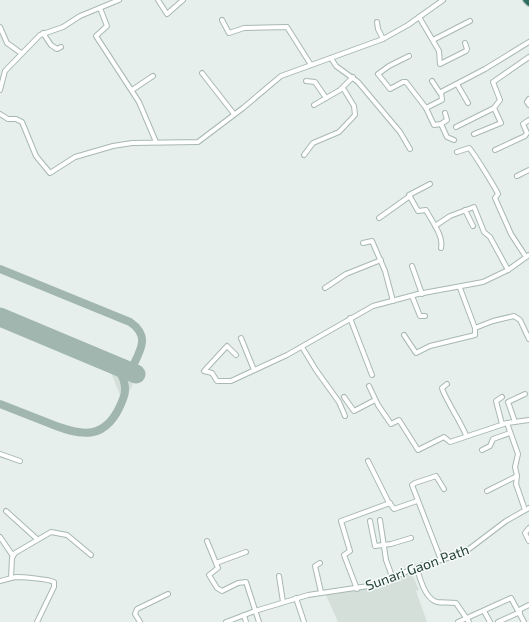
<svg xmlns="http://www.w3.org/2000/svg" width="529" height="622" font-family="'Exo 2',sans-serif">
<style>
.built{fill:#d4dfda}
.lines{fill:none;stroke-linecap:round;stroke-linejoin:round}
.taxiway{stroke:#a2b6b0;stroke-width:8}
.runway{stroke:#a2b6b0;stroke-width:19}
.minor-casing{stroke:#a8b8b2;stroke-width:6}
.highway-casing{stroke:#c2cac8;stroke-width:8}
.minor{stroke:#fff;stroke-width:4}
.highway{stroke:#2f6f62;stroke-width:5.5}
.labels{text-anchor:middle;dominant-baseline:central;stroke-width:3;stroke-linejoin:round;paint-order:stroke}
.street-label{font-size:14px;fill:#24423a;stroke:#f7fbf9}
</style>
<rect width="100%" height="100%" fill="#e6efeb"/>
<g class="built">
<polygon points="110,370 134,381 125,401 121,398"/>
<polygon points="410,570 419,590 416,591 427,622 338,622 325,593 360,590 386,583"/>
</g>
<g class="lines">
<g class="taxiway">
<path d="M 0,269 L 130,322 C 152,337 139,352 130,372"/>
<path d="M 0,404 C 15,410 31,416 46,422 C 82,437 107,442 123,399 C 128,388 123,373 114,365"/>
</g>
<polyline class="runway" points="0,317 136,374"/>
<defs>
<g id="minor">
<polyline points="158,0 167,14 183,0"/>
<polyline points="100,8 107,26 96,36 139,102 156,142"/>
<polyline points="419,17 439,51 440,64 466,51 467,49 465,43"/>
<polyline points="222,20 229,33 244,28 287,27 311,65"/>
<polyline points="377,22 378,29 383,39"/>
<polyline points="0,27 7,43 21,53"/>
<polyline points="43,33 51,45 57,49 61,47"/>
<polyline points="433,40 470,21"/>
<polyline points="409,56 389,66 378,74 390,89 403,82 406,82 426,108 442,100 441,92 485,69 529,42"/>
<polyline points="331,58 336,66 358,82 400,132 410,149"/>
<polyline points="202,73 234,114"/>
<polyline points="306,81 315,82 326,98"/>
<polyline points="432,81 440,93"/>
<polyline points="457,84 468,103"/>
<polyline points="0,90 5,71 40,35 63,27 80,16 119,0"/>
<polyline points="132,90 153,76"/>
<polyline points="529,99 527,102 529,105"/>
<polyline points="314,105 340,90 353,77"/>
<polyline points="426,108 434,125 441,124 447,137 454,140"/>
<polyline points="0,114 8,119 16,119 22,122 36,156 50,173 75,157 113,146 132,143 198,142 243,108 281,76 383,39 408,25 443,0"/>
<polyline points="441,124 447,120 445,113"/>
<polyline points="456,127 494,108"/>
<polyline points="474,134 501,123 494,108 500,100 493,82 529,57"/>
<polyline points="495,150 525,136 527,133 523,124 529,120"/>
<path d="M 457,152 L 469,148 C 472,150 496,189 498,194 L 495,198 L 511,234 L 526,257"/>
<polyline points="304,155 313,143 339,132 355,115 354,106 343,88"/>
<polyline points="517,176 529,170"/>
<path d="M 430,184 L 409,195 L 418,211 L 426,210 C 431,220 444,236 441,248"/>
<polyline points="465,210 473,226"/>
<polyline points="379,218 410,196"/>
<polyline points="435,226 450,216 474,207 484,232 490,237 508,270"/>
<polyline points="363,243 372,241 385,271 393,301"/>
<polyline points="412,266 422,294"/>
<polyline points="325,288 346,274 381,260"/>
<polyline points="412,296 420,316 425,316"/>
<polyline points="350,318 372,375"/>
<polyline points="475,328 493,321 514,316 520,320 529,339"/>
<polyline points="404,335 416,353 430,346 475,335 475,328 460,288"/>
<polyline points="241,338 254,370"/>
<polyline points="302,347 316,370 339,402 345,416"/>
<polyline points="236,355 227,346 204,371 212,373 217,381 231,381 287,355 373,306 418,294 483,282 508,270 529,255"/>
<path d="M 447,384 L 442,388 L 443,391 C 450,407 459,419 466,435"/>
<polyline points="369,386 378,405 391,424 399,420 418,450 444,437 450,442 507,423"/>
<polyline points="344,397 354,411 375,400"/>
<polyline points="502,397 496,401 502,424"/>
<polyline points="515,422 508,402 525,394"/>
<polyline points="482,450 490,446 493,439 510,433"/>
<polyline points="0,454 20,461"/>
<polyline points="368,461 388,501 394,509 417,501"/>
<polyline points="487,491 517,476"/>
<polyline points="525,510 516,484 517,476 515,467 518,454 507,423 529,420"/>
<polyline points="6,511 37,539"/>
<polyline points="380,520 386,560 393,579"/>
<polyline points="370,521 375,546 391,544 411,538"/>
<polyline points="529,528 525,533 529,541"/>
<polyline points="0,537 13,556"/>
<polyline points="207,541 218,568 209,575 217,588 222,591 238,583 246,582 259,622"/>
<polyline points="441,560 412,485 415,483 436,476 444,489"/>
<polyline points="216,563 246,552"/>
<polyline points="320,563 315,566 321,592"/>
<path d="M 417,567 C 419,577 425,599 437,602 C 443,603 450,602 456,603 L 469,622"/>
<polyline points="279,576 283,602"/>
<polyline points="11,578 12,558 15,553 51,532 67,535 91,555"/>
<path d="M 0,581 C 5,580 10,578 16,577 C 22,577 49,579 54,582 L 54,587 L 37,622"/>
<polyline points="357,589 344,555 350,551 341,521 390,503"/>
<polyline points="296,598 304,622"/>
<polyline points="519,610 529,605"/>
<polyline points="484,611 490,622"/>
<polyline points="244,615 246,622"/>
<polyline points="140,622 135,614 137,609 168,594"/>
<polyline points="226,622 255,611 308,595 375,585 417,567 454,556 469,549 506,521 529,508"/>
<polyline points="458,622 511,598 524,622"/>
<polyline points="498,622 520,612"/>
</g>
<polyline id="highway" points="526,0 529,3"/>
</defs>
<use href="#minor" class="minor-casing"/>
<use href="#highway" class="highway-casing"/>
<use href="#minor" class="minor"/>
<use href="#highway" class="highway"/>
</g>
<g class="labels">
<g class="street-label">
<text transform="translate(417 567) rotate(-20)">Sunari Gaon Path</text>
</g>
</g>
</svg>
